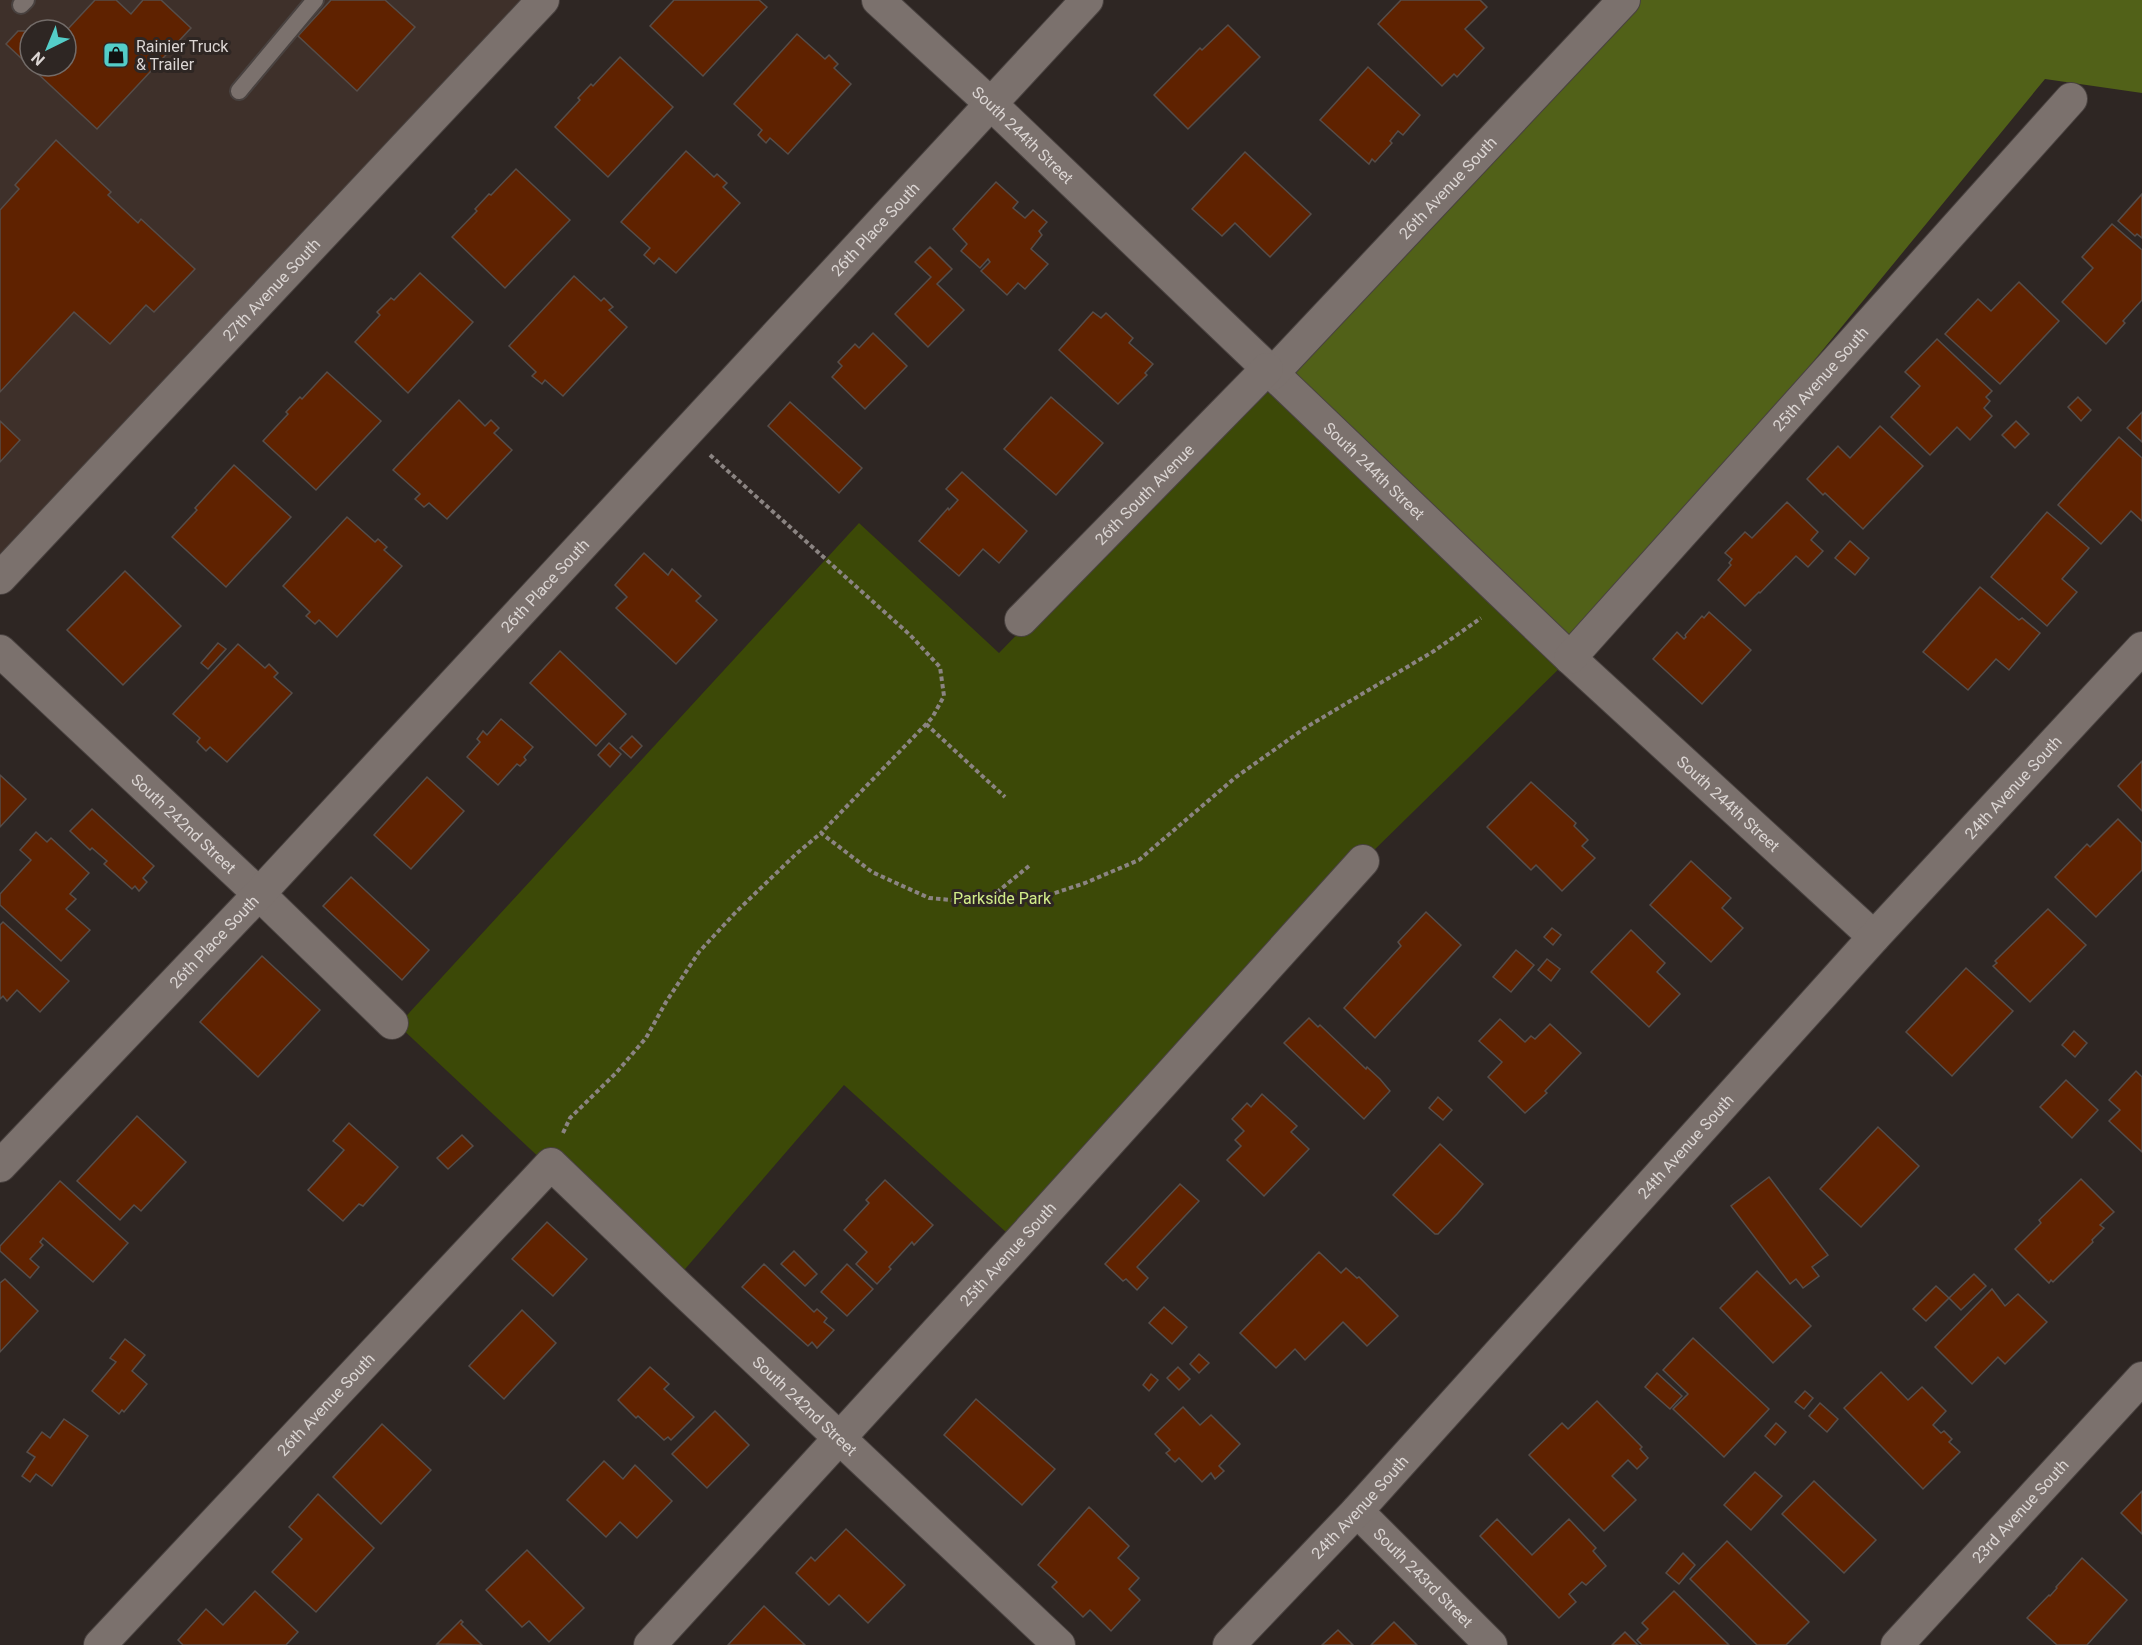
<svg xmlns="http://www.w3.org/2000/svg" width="2142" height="1645" font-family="Roboto,sans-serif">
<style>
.built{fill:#3e302a;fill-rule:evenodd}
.green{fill:#3c4907}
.forest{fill:#516118}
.building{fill:#5f2200;stroke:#564d49;stroke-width:1.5}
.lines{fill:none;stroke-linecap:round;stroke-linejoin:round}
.lane-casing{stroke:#494240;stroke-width:20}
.street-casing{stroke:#494240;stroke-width:34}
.path{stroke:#8b8482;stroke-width:4;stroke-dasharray:4.5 3;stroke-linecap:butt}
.lane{stroke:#7b716d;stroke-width:16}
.street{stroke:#7b716d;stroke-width:32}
.labels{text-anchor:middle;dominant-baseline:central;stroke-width:6;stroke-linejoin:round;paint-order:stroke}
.poi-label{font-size:16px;fill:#dbd5d3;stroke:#2e2623;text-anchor:start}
.street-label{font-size:16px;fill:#dbd5d3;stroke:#2e2623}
.park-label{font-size:16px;fill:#d1ec89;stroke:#2e2623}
</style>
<rect width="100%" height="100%" fill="#2e2623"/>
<path class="built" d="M 0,0 L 543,0 L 0,578 ZM 30,30 L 66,30 L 66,66 L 30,66 Z"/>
<polygon class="green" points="1272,374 1570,658 1363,861 1018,1243 844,1085 673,1283 398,1025 859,523 999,653"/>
<polygon class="forest" points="1610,0 2142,0 2142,93 2045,79 1570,658 1272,374"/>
<g class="building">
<polygon points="95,0 116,0 131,14 143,0 161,0 191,28 97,129 6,44 18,31 30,31 30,66 66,66 66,31"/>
<polygon points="331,0 385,0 415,27 357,91 298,36"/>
<polygon points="674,0 759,0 767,7 703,76 650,26"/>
<polygon points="1401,0 1480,0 1487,7 1465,29 1484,48 1457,77 1454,74 1442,86 1378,24"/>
<polygon points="1228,25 1260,57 1188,129 1154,95 1200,48 1202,50"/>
<polygon points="797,34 825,59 829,55 838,64 834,68 851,84 788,154 770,138 766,143 758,135 762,130 734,104"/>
<polygon points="620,57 673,107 608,177 555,127 580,100 578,98 591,84 593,86"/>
<polygon points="1368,67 1420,115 1403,135 1398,131 1390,141 1392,143 1375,162 1372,159 1369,164 1320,120"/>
<polygon points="56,140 111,192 108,195 138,223 141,219 195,269 154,312 146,305 110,344 74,312 0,392 0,210 19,189 15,185"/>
<polygon points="686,151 714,177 717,174 727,183 723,187 740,203 676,273 659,258 654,264 644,255 650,248 621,222"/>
<polygon points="1245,152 1311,214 1270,257 1235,223 1222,236 1192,209"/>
<polygon points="516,169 570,220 505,288 452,237 477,211 475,209 489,194 491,195"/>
<polygon points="996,182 1018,202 1013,208 1025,218 1033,210 1047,222 1039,231 1042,235 1031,249 1048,264 1025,289 1018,283 1007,295 981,271 990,262 988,259 980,268 961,251 967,244 953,229"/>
<polygon points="2142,194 2142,238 2137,234 2135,236 2118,221"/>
<polygon points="2112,224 2142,250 2142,300 2123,321 2125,323 2106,344 2062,302 2093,268 2082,257"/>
<polygon points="930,247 952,269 937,284 964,310 928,347 895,314 931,277 915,262"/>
<polygon points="420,273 473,322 408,393 355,342 380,315 377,312 391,298 394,300"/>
<polygon points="574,276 601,301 604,298 613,307 609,310 627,327 563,396 545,380 542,384 532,376 536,372 509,346"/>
<polygon points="2019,282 2059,321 2000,384 1945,334 1978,299 1991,311"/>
<polygon points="1093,312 1101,318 1106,313 1133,338 1129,343 1153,364 1145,373 1147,375 1118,404 1059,350"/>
<polygon points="873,333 907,366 865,409 832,377 842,366 838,362 855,344 859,348"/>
<polygon points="1937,339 1992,391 1986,397 1990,401 1984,408 1992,416 1970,440 1957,427 1930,455 1891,417 1920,386 1905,372"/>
<polygon points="327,372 381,421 316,490 263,441 288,414 286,412 300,397 302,399"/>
<polygon points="1051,397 1103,443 1056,495 1004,449"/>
<polygon points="2078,397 2091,410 2081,421 2068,407"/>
<polygon points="459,400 485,426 491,420 499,428 494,433 512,450 447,519 429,503 424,507 415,499 420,494 393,470"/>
<polygon points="790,402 862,468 839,493 768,426"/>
<polygon points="2142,412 2142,442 2127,428"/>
<polygon points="0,421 20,440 0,462"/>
<polygon points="2016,421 2029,434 2015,448 2002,435"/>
<polygon points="1880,426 1923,466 1863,529 1825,493 1823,495 1807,479 1838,446 1850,458"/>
<polygon points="2119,437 2142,458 2142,521 2131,511 2101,544 2058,505"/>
<polygon points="234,465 291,517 226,587 172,537 197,510 195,508"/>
<polygon points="962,472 1027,531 999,563 983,549 959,576 919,541 948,508 949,510 958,500 946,489"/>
<polygon points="1787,502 1818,532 1811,540 1823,551 1808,567 1796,556 1760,593 1759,592 1745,606 1718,580 1731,565 1729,563 1732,559 1725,553 1745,532 1752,538"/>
<polygon points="2047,512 2089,548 2062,579 2077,592 2047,626 1991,577"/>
<polygon points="347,517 375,542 378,539 387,547 384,550 402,566 337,637 319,620 315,624 306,616 310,612 283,586"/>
<polygon points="1850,541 1869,558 1855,575 1835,558"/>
<polygon points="644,553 668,575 672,569 701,596 696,601 717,620 676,664 616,608 627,597 615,585"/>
<polygon points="125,571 181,626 123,685 67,630"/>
<polygon points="1980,587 2019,620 2022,618 2040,633 2009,670 1996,659 1968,690 1923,652"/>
<polygon points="1709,612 1751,650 1702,704 1653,659 1677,632 1684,639 1686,637 1685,635 1702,616 1704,618"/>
<polygon points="218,643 226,649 208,669 201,663"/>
<polygon points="238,644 265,668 269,664 278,673 274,677 292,693 227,762 210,747 206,751 197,742 200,738 173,714"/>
<polygon points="560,651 626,714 596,746 530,683"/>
<polygon points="501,719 533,747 524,757 526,760 520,766 517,764 498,785 467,757 480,742 477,739 483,731 487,735"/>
<polygon points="632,736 642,746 631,758 620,748"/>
<polygon points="609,743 621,754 610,767 598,755"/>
<polygon points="2142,761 2142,811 2118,786"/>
<polygon points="0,775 26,799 0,827"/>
<polygon points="427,777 464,811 411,869 374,835"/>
<polygon points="1531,782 1576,823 1574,826 1588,840 1582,846 1595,858 1562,891 1536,865 1531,870 1487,827"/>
<polygon points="92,809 154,866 143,878 147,882 139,891 135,886 132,889 104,864 107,861 92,848 90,850 70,831"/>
<polygon points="2118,819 2142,843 2142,870 2096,917 2055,877 2087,844 2090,847"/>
<polygon points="36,832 47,842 51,838 89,873 70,894 76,899 66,909 90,930 61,961 0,905 0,894 31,860 20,850"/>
<polygon points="1691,861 1731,898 1722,908 1743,928 1711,962 1650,905"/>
<polygon points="351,877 429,950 402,980 323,906"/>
<polygon points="2048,909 2086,945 2030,1002 1993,966 1997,963 1995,961"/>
<polygon points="1426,912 1461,945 1375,1038 1344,1008 1401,946 1398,942"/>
<polygon points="3,922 69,981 40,1012 17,990 7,1001 3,996 0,999 0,925"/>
<polygon points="1552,928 1561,935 1553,945 1544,937"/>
<polygon points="1631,930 1665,963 1657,972 1680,994 1649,1027 1591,972"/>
<polygon points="1516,950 1534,965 1511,992 1493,977"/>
<polygon points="262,956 320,1010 258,1077 200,1022"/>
<polygon points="1547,959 1560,969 1551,981 1538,970"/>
<polygon points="1966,968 2013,1011 1952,1076 1906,1032"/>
<polygon points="1309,1018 1318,1027 1320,1025 1366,1069 1367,1067 1380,1079 1390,1091 1364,1119 1284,1043"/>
<polygon points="1500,1019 1525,1042 1531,1036 1535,1039 1550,1024 1581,1053 1545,1091 1547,1093 1525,1113 1488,1077 1502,1062 1479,1041"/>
<polygon points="2074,1031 2087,1043 2075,1057 2062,1045"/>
<polygon points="2136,1071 2142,1077 2142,1152 2109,1121 2120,1110 2109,1100"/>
<polygon points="2066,1080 2098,1110 2072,1138 2040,1107"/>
<polygon points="1262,1094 1297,1126 1291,1132 1309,1149 1264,1196 1227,1160 1241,1146 1235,1140 1244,1131 1232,1119 1247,1103 1251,1107"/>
<polygon points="1438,1097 1452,1110 1443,1120 1429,1108"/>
<polygon points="137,1116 186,1162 141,1211 134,1205 120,1220 77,1181"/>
<polygon points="349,1123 398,1167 363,1206 359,1204 343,1221 308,1190 344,1150 333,1141"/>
<polygon points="1878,1127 1919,1166 1861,1227 1820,1189"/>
<polygon points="462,1135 473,1146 448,1169 437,1158"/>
<polygon points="1440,1144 1483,1184 1457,1214 1438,1234 1435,1234 1393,1195"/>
<polygon points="1769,1177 1828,1255 1812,1267 1819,1276 1803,1288 1796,1279 1790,1284 1731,1206"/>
<polygon points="2081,1179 2114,1212 2100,1225 2104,1228 2092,1240 2093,1242 2053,1282 2051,1280 2049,1283 2015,1249 2041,1223 2039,1220"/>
<polygon points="885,1180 933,1225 914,1245 912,1242 889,1267 891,1269 877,1284 856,1264 867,1252 844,1230 869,1203 866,1200"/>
<polygon points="60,1181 128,1243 93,1282 43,1238 40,1242 43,1245 30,1259 39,1267 30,1278 0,1251 0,1246"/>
<polygon points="1180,1184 1199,1201 1137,1267 1148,1278 1137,1290 1126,1279 1123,1281 1105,1264"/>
<polygon points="547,1222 587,1259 553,1296 512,1259"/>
<polygon points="794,1251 817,1274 805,1286 781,1264"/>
<polygon points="1319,1252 1341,1273 1346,1268 1357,1278 1359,1277 1398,1316 1367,1346 1343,1322 1305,1360 1295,1349 1276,1368 1240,1333"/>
<polygon points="764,1264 814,1312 817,1309 827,1318 824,1322 834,1330 817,1348 812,1342 808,1346 742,1287"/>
<polygon points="847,1264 873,1289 847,1316 821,1292"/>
<polygon points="1757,1271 1811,1326 1773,1363 1720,1308"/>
<polygon points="1974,1274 1986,1286 1961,1310 1949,1298"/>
<polygon points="5,1279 38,1311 0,1352 0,1283"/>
<polygon points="1936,1286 1949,1298 1926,1321 1913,1309"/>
<polygon points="1992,1289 2005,1306 2018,1294 2047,1322 2005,1364 1998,1357 1972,1384 1935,1347"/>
<polygon points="1164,1307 1187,1327 1172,1344 1149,1323"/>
<polygon points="522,1310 556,1343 504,1399 469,1366"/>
<polygon points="1693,1338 1769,1409 1724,1457 1673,1409 1688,1394 1663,1370"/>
<polygon points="125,1339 145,1355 132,1371 147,1384 124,1412 122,1410 119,1414 92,1391 116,1362 110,1358"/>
<polygon points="1199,1354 1209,1363 1199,1373 1190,1364"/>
<polygon points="650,1367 669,1384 664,1389 694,1417 671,1440 668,1437 664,1440 638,1416 636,1418 618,1400"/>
<polygon points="1178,1367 1190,1379 1179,1390 1167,1378"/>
<polygon points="1881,1372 1908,1400 1922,1387 1946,1411 1933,1425 1941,1433 1944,1431 1952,1439 1949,1442 1960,1452 1923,1489 1844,1408"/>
<polygon points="1657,1373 1682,1396 1670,1409 1645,1387"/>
<polygon points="1151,1374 1158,1380 1149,1391 1143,1385"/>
<polygon points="1805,1391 1813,1398 1804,1409 1795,1402"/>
<polygon points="976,1399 1055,1469 1022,1505 944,1435"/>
<polygon points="1597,1401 1642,1447 1640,1449 1648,1458 1637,1469 1628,1460 1612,1476 1636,1500 1604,1531 1529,1455 1562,1423 1568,1429"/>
<polygon points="1820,1403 1838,1419 1827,1432 1809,1416"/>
<polygon points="1183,1407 1200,1425 1211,1415 1240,1444 1219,1466 1224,1471 1215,1479 1211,1473 1202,1482 1179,1458 1175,1462 1166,1453 1170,1450 1155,1434"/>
<polygon points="715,1411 749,1445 707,1488 672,1454"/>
<polygon points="64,1419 88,1436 52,1486 36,1474 30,1482 22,1476 35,1457 27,1452 42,1432 50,1438"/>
<polygon points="1776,1423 1786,1432 1775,1445 1765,1436"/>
<polygon points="382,1424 431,1470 381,1524 333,1477"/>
<polygon points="604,1461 623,1479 635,1465 672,1501 637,1538 620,1522 606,1537 567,1500"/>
<polygon points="1755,1472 1782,1496 1751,1530 1724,1505"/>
<polygon points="1814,1481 1876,1540 1844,1573 1782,1514"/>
<polygon points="2142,1491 2142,1534 2121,1513"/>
<polygon points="318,1494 374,1548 316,1612 272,1572 302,1539 289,1527"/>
<polygon points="1089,1507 1129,1546 1118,1558 1139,1578 1129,1589 1140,1600 1111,1631 1090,1610 1083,1617 1052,1587 1057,1582 1038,1565"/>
<polygon points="1497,1519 1532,1555 1569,1519 1596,1548 1593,1551 1606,1566 1586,1585 1582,1582 1569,1594 1576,1602 1559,1618 1480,1536"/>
<polygon points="846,1529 905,1585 868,1623 839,1595 829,1605 796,1573 811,1557 815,1561"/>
<polygon points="1727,1541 1809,1622 1786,1645 1757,1645 1690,1579"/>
<polygon points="527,1550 584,1608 549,1642 529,1621 522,1627 486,1590"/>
<polygon points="1683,1553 1695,1565 1679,1584 1666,1573"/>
<polygon points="2082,1558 2127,1600 2087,1645 2057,1645 2027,1618 2049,1595 2050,1596 2057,1588 2056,1587"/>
<polygon points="255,1591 298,1632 286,1645 183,1645 178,1640 206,1609 223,1625"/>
<polygon points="1674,1591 1729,1645 1642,1645 1637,1640 1648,1629 1642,1623"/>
<polygon points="764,1606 805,1645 728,1645"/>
<polygon points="461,1620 463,1622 461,1624 482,1645 437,1644"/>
<polygon points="1394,1622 1417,1645 1371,1645"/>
<polygon points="1338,1630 1353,1645 1322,1645"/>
<polygon points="1625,1632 1638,1645 1612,1645"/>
</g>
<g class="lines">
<defs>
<g id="lane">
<polyline points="21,5 26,0"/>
<polyline points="239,91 315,0"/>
</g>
<g id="street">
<path id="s1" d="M 878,0 L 991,104 L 1570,658 L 1874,937"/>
<path id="s2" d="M 1272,374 L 1624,0"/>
<path id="s3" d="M 0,578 L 543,0"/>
<path id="s4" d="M 1021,620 L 1267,369"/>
<path id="s5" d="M 0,651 L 259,894 L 392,1023"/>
<path id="s6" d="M 1570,658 L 2071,99"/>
<path id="s7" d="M 0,1166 L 259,894 L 1087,0"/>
<path id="s8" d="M 1357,1511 L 1491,1645"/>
<path id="s9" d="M 100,1645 L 551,1164 L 677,1285 L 1059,1645"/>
<path id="s10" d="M 650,1645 L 1018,1243 L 1363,861"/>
<path id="s11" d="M 1229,1645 L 1357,1511 L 1874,937 L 2142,648"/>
<path id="s12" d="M 1897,1645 L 2142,1378"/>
</g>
</defs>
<use href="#lane" class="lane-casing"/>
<use href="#street" class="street-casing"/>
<g class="path">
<polyline points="710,455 910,635 940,667 944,696 932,718 821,833"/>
<polyline points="926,724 1005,797"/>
<polyline points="985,902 1029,866"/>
<polyline points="563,1133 570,1118 616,1073 646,1038 666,1002 699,952 736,912 796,854 821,833 872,872 929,898 984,903 1040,898 1085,883 1139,860 1236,777 1305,728 1434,651 1481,618"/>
</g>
<use href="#lane" class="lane"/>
<use href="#street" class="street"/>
</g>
<defs>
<symbol id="shop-square" viewBox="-11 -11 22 22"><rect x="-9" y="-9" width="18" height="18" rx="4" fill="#54cdc8" stroke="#2e2623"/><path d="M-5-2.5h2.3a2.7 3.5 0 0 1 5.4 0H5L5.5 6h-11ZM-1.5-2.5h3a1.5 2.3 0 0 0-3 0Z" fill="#111"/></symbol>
</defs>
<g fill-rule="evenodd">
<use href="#shop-square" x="101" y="40" width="30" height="30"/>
</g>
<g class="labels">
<g class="poi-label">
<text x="136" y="46">Rainier Truck<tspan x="136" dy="18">&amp; Trailer</tspan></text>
</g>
<g class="street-label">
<text stroke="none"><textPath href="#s1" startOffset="198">South 244th Street</textPath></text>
<text stroke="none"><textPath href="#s2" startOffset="256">26th Avenue South</textPath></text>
<text stroke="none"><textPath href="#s7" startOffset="1282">26th Place South</textPath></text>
<text stroke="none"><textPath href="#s3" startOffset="396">27th Avenue South</textPath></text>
<text stroke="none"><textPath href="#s6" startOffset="375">25th Avenue South</textPath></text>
<text stroke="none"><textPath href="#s1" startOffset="684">South 244th Street</textPath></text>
<text stroke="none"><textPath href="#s4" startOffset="176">26th South Avenue</textPath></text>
<text stroke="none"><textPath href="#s7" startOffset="796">26th Place South</textPath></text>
<text stroke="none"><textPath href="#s11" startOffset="1162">24th Avenue South</textPath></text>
<text stroke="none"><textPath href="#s1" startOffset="1170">South 244th Street</textPath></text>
<text stroke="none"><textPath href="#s5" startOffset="252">South 242nd Street</textPath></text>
<text stroke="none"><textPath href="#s7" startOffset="310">26th Place South</textPath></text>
<text stroke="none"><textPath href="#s11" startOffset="676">24th Avenue South</textPath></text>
<text stroke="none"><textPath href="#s10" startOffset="530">25th Avenue South</textPath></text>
<text stroke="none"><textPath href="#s9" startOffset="330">26th Avenue South</textPath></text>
<text stroke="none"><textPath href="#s9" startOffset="1010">South 242nd Street</textPath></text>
<text stroke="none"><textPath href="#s11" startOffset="190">24th Avenue South</textPath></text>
<text stroke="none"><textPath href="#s12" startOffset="182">23rd Avenue South</textPath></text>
<text stroke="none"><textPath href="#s8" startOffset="94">South 243rd Street</textPath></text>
</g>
<g class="park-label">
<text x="1002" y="898">Parkside Park</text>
</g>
</g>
<g transform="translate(48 48) rotate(223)"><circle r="28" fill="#2e2623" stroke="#736c69" stroke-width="1.5"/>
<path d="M0-4.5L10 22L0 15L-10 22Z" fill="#54cdc8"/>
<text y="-9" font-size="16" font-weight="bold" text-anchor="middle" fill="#dbd5d3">N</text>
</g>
</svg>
